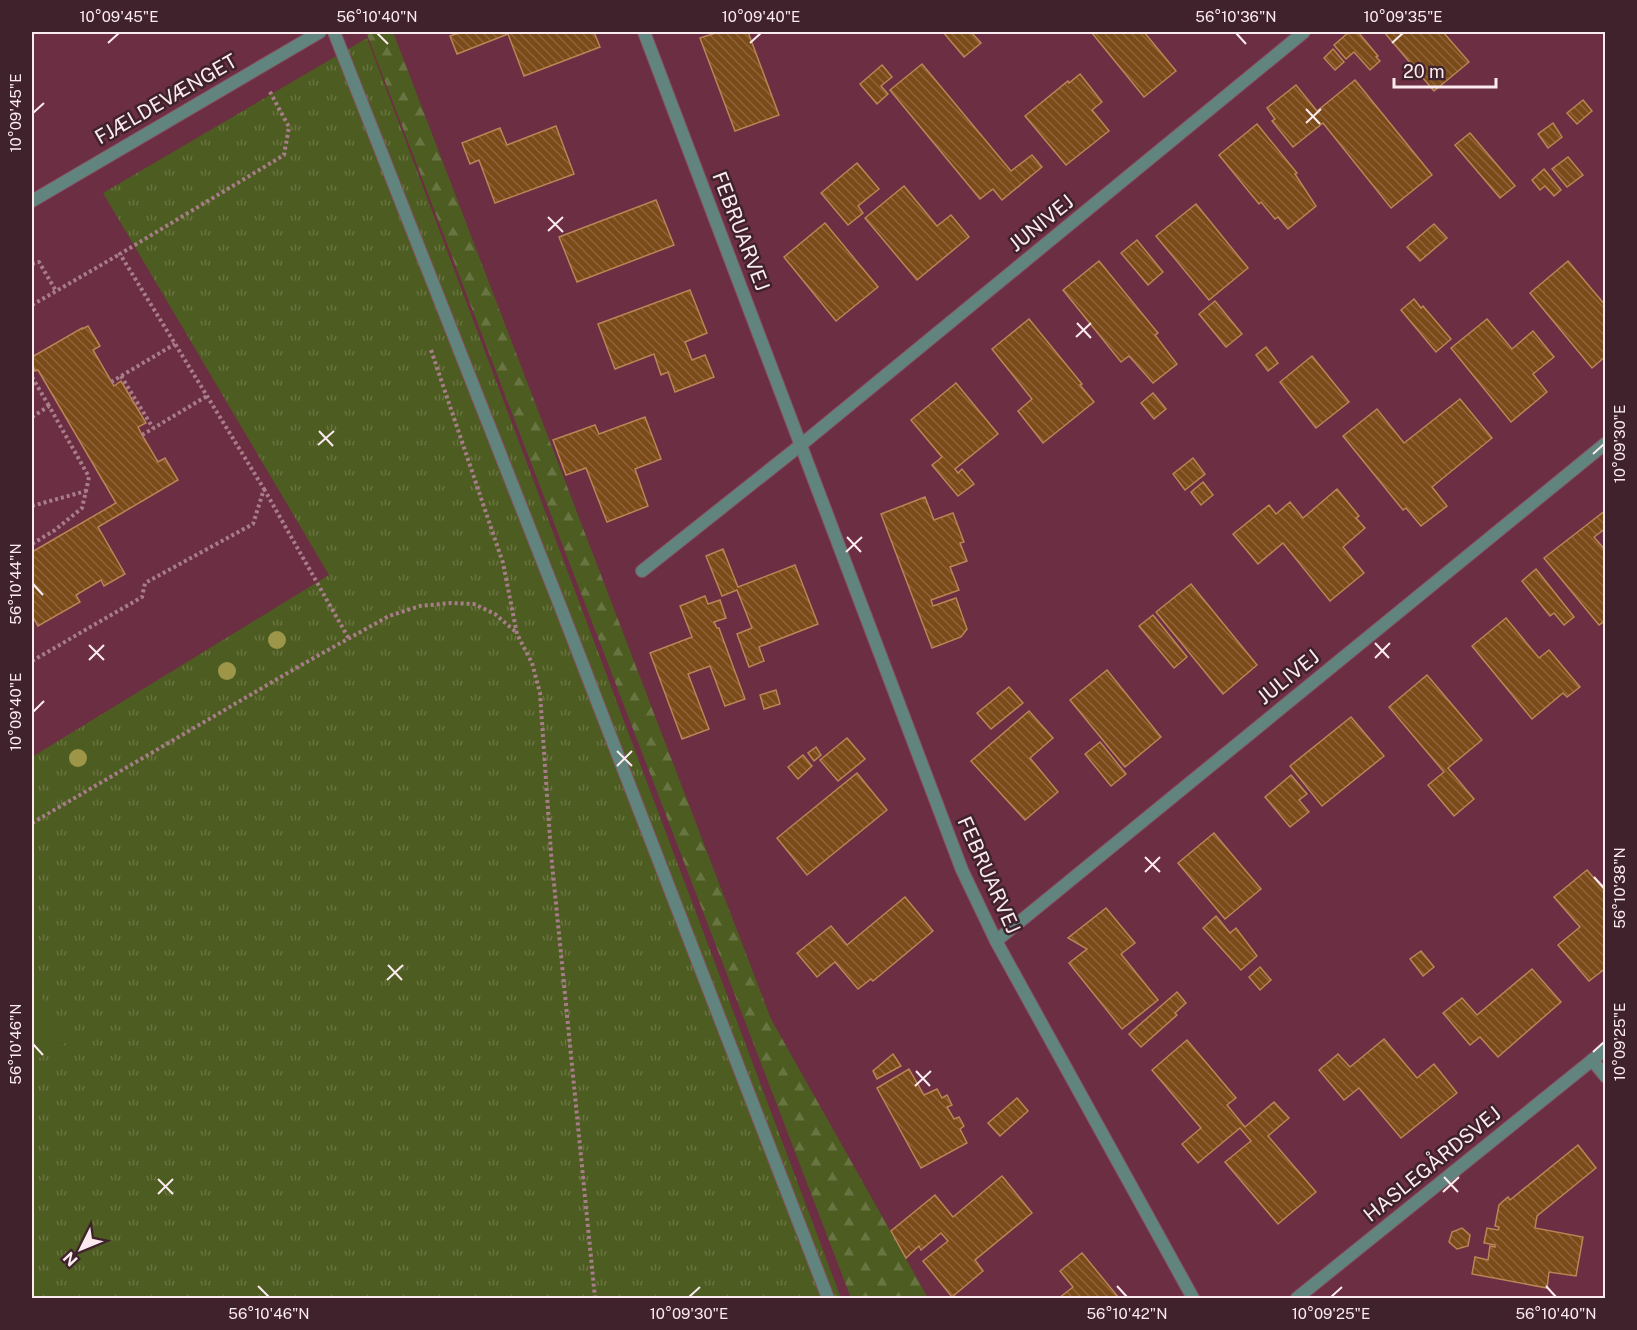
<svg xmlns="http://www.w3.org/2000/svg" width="1637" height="1330" font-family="'Public Sans',sans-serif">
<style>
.forest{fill:url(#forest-firs)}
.park{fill:url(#park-tufts)}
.pitch{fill:#4d5c20}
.building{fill:url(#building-back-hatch);stroke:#ba8556;stroke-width:1.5}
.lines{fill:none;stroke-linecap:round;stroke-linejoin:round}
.service-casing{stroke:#865061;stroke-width:14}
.minor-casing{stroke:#865061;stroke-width:14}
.path{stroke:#a87d8a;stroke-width:4;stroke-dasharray:3 3;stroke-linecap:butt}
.service{stroke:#61847e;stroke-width:12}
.minor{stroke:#61847e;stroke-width:12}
.tree{fill:#9d9548}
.ticks{fill:none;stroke:#fbebef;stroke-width:2}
.labels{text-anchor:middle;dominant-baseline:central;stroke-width:5;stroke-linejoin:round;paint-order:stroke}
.street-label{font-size:20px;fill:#fbebef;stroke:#3f222b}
.neatline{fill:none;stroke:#fbebef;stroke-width:2}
.ticks-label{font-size:15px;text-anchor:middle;fill:#fbebef}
</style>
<defs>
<pattern id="forest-firs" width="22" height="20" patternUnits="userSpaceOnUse" patternTransform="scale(1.5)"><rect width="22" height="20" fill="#4d5c20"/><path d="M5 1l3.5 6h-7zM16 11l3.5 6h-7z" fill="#687441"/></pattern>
<pattern id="park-tufts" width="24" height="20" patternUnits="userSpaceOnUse" patternTransform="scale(1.5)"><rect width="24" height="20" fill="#4d5c20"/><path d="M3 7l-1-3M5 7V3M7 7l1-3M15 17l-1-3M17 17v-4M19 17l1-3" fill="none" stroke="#687441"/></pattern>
<pattern id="building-back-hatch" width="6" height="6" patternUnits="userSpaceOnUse" patternTransform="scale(1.5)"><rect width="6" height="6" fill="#7a4a19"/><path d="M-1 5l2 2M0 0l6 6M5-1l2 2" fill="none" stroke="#8e643b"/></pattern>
</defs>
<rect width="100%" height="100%" fill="#6c2e42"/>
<polygon class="forest" points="366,32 393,32 771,1019 928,1298 851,1298"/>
<polygon class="park" points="367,38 841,1298 32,1298 32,757 329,575 103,193"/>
<polygon class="pitch" points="32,979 67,1042 32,1062"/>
<g class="building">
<polygon points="462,32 594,32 600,47 524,76 508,34 457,54 450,36"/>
<polygon points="719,32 748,32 779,115 735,131 700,38"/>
<polygon points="943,32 971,32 981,43 964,57"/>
<polygon points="1093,32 1144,32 1176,71 1144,97 1092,33"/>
<polygon points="1349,32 1358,32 1378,56 1376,57 1380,61 1370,70 1354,52 1346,59 1334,45"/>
<polygon points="1384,32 1443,32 1469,62 1434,91"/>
<polygon points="1333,49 1344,62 1335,70 1324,58"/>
<polygon points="922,64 1011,171 1032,155 1042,167 1002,200 993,189 980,199 890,90"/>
<polygon points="882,65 892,77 881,86 888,94 877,104 860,84"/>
<polygon points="1080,74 1102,102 1092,110 1109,131 1066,165 1025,116 1068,81 1069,83"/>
<polygon points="1355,80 1432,175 1391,208 1323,123 1293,147 1272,121 1275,119 1267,108 1296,85 1317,111"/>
<polygon points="1583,100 1592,111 1577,124 1567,113"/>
<polygon points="1553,123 1562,137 1548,148 1538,134"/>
<polygon points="1257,124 1297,173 1295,174 1316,206 1288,229 1278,217 1275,219 1261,202 1259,204 1219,155"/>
<polygon points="556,126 574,174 495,203 479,160 470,164 462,143 500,128 507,145"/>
<polygon points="1470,133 1515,186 1500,198 1455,145"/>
<polygon points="1568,157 1583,175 1567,187 1552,169"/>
<polygon points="857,163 879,189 858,206 863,213 848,225 821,193"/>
<polygon points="1544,169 1561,190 1554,196 1545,186 1540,190 1532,180"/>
<polygon points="904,186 937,226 951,215 969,237 917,280 865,218"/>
<polygon points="656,200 674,245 577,282 559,237"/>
<polygon points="1196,204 1248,268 1209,300 1156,236"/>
<polygon points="825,223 878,287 836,321 784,257"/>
<polygon points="1434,224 1447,238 1420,261 1407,247"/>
<polygon points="1137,240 1163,272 1148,285 1121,253"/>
<polygon points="1099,261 1158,333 1155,335 1177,364 1153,383 1129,356 1121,362 1063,290"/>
<polygon points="1568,261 1606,306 1606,356 1592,368 1530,293"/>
<polygon points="690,290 707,333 685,342 692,360 705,355 714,377 675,392 668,372 661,375 654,354 615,369 598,324"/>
<polygon points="1414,299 1421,308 1423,306 1451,339 1436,352 1401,310"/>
<polygon points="1215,301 1242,334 1226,347 1199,314"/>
<polygon points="1029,319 1082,384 1080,385 1094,402 1043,443 1018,411 1032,399 992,349"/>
<polygon points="1487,319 1512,349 1533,331 1554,357 1533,374 1547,392 1511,422 1451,348"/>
<polygon points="88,326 100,346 93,350 114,386 121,381 146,423 138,427 142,435 158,462 165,458 178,480 98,527 125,574 104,586 101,580 76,595 80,602 38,626 34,619 32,621 32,552 116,503 38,370 35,371 32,365 32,357 82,328 82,329"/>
<polygon points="1266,347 1278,363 1268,371 1256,355"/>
<polygon points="1312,356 1349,402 1316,428 1280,382"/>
<polygon points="956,383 998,434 955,469 958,473 962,469 974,484 958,496 932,465 942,457 911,420"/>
<polygon points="1153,393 1166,409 1154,419 1141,403"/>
<polygon points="1460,399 1492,438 1432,487 1447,506 1421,526 1406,508 1403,510 1343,436 1377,409 1404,443"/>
<polygon points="645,417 661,459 635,469 648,506 607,522 586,468 566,475 553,440 595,425 599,434"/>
<polygon points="1193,458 1205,474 1185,490 1173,474"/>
<polygon points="1203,482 1213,495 1201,505 1191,492"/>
<polygon points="1337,489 1359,516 1356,518 1365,528 1343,547 1364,573 1330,601 1283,543 1258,564 1233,534 1269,505 1276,514 1290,502 1303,518"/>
<polygon points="925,497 934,520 953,513 964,542 960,543 967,561 950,567 959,590 931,600 933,606 956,598 967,629 961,637 932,648 881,514"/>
<polygon points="1606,510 1606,528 1594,537 1606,551 1606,620 1599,625 1544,558"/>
<polygon points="723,549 738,587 795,565 818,624 759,647 764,661 749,667 737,634 752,628 737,590 722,596 706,556"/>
<polygon points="1536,569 1574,617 1564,625 1554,613 1550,616 1522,581"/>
<polygon points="1191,584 1257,665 1223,694 1156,612"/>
<polygon points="705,596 708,604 720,600 726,618 714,622 717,628 719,628 745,699 725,706 710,666 688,674 709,729 682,739 650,653 692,637 680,606"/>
<polygon points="1153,615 1187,657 1174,668 1139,626"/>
<polygon points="1506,618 1539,658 1549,650 1580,687 1567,697 1563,693 1532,719 1472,646"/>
<polygon points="1107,670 1161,737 1125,767 1070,700"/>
<polygon points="1427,675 1482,740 1448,768 1474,799 1454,816 1428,785 1444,772 1389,707"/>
<polygon points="1009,687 1023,703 991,729 977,713"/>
<polygon points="776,690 780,704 764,709 760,695"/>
<polygon points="1029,711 1053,738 1030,758 1058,792 1025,820 971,761"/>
<polygon points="1351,717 1384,756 1322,806 1290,766"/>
<polygon points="847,738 865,759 838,781 820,760"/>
<polygon points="1100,742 1126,774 1111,786 1085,754"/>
<polygon points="816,747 821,755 814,761 808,753"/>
<polygon points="803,755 812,766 798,779 788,767"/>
<polygon points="857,773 887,810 807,875 777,838"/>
<polygon points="1291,775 1307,794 1299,800 1309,812 1290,827 1265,797"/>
<polygon points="1214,833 1261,889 1225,919 1178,863"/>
<polygon points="1587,870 1606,892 1606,968 1589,981 1558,945 1580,927 1554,897"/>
<polygon points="905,897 933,931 873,981 871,979 858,989 835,962 817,977 797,953 831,926 847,945"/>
<polygon points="1106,908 1135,943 1121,954 1158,1000 1122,1029 1069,963 1087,949 1068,938"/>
<polygon points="1216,916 1230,933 1236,928 1257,956 1241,970 1203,928"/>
<polygon points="1421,951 1434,967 1423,976 1410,959"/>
<polygon points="1260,967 1271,980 1260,990 1249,977"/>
<polygon points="1532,969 1561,1002 1498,1057 1480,1037 1470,1045 1443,1013 1462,998 1477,1015"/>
<polygon points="1177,992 1186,1003 1175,1013 1177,1015 1141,1047 1129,1034"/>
<polygon points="1384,1039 1417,1078 1434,1064 1457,1093 1401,1138 1359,1088 1344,1100 1319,1070 1338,1054 1350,1067"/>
<polygon points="1187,1040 1236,1098 1227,1105 1245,1127 1274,1102 1289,1118 1268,1136 1316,1192 1278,1224 1225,1162 1251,1141 1240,1128 1198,1163 1182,1144 1201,1128 1152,1070"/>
<polygon points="893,1054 901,1066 877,1079 873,1071"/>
<polygon points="909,1069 924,1095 937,1089 942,1098 947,1095 952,1105 947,1107 954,1119 959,1117 964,1126 960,1129 967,1143 921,1168 877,1088"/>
<polygon points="1017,1098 1028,1111 1000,1136 988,1123"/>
<polygon points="1578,1145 1596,1168 1537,1216 1535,1228 1583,1237 1576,1276 1549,1272 1547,1288 1472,1274 1475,1257 1488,1260 1490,1246 1495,1247 1495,1245 1484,1243 1487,1228 1498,1230 1499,1227 1495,1226 1499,1205 1508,1197 1510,1200"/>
<polygon points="1002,1176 1032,1213 975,1260 983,1271 952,1297 923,1261 948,1241 941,1233 921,1250 919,1246 906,1258 891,1231 935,1195 953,1217"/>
<polygon points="1462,1228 1470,1235 1468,1246 1457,1249 1449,1242 1452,1232"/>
<polygon points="1082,1253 1119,1298 1059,1298 1073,1287 1060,1271"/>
</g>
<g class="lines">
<defs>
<polyline id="service" points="334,32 559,603 828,1298"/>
<g id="minor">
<polyline points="644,32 962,870 996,941 1193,1298"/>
<polyline points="32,201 320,32"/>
<polyline points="642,571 802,444 1304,32"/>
<polyline points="996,941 1606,443"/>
<polyline points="1592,1060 1606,1077"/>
<polyline points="1297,1298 1606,1049"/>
</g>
</defs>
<use href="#service" class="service-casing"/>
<use href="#minor" class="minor-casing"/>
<g class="path">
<polyline points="32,264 39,262 56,291"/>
<polyline points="32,305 120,254"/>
<polyline points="431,350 503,563 517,634 532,663 540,693 551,853 595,1298"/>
<polyline points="121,376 153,428"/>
<polyline points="32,377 49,406"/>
<polyline points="111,382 175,344"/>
<polyline points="32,417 49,406 89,477 86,491"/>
<polyline points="142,435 207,396"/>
<polyline points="264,489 349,639"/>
<polyline points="32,506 86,491 82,508 55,530 32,544"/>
<polyline points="32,661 142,597 145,583 253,524 264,489 120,254 284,155 289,127 269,90"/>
<polyline points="32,823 303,664 389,616 420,606 451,603 474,604 495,614 517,633"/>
</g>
<use href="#service" class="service"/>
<use href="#minor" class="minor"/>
</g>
<g class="tree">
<circle cx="277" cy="640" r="9"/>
<circle cx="227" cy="671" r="9"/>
<circle cx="78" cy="758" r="9"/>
</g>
<path class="ticks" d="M 377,33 L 388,44M 1236,33 L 1246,44M 108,43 L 119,33M 750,43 L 761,33M 1392,43 L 1403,33M 1306,109 L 1320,124M 33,113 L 44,103M 1306,123 L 1321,109M 548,217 L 563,232M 548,231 L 563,217M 1077,323 L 1091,338M 1076,337 L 1091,323M 319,431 L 333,446M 318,445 L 334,431M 1593,454 L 1604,444M 847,537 L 861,552M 846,552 L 862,537M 33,584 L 43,595M 1375,643 L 1389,658M 89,645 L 104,660M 1375,658 L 1390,643M 89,660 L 104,645M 33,712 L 44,701M 617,751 L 632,766M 617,766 L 632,751M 1145,857 L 1160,872M 1145,872 L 1160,857M 1594,877 L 1604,888M 388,965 L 402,980M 387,980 L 403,965M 33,1044 L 43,1055M 1593,1052 L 1604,1042M 916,1071 L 930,1086M 915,1086 L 931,1071M 1444,1177 L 1458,1192M 158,1179 L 173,1194M 1443,1192 L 1459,1177M 158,1194 L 173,1179M 258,1286 L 269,1297M 1117,1286 L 1127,1297M 1546,1286 L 1556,1297M 689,1297 L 700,1287M 1331,1297 L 1342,1287"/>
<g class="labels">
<g class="street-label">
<text transform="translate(166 99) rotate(-30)">FJÆLDEVÆNGET</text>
<text transform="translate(1041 223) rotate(-39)">JUNIVEJ</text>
<text transform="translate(741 231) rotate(69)">FEBRUARVEJ</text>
<text transform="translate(1288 677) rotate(-39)">JULIVEJ</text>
<text transform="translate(989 875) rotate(66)">FEBRUARVEJ</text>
<text transform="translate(1432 1164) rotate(-39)">HASLEGÅRDSVEJ</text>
</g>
</g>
<rect width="1637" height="1330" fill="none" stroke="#3f222b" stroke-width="66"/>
<g transform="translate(81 1249) rotate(227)" stroke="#3f222b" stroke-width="4.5" paint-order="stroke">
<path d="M0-4.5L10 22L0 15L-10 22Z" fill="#fbebef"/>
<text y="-9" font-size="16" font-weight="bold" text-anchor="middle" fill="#fbebef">N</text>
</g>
<path d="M1394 78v9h102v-9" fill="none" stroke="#fbebef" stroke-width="3"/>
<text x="1403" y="78" font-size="18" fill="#fbebef" stroke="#3f222b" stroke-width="4.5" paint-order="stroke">20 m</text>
<rect x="33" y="33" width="1571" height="1264" class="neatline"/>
<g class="ticks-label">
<text x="119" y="22">10°09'45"E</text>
<text x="377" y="22">56°10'40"N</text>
<text x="761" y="22">10°09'40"E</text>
<text x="1236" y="22">56°10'36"N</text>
<text x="1403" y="22">10°09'35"E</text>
<text transform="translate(16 113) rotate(-90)" y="5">10°09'45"E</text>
<text transform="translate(1620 444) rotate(-90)" y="5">10°09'30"E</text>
<text transform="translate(16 584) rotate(-90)" y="5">56°10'44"N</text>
<text transform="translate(16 712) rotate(-90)" y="5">10°09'40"E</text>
<text transform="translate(1620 888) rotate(-90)" y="5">56°10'38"N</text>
<text transform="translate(1620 1042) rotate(-90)" y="5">10°09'25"E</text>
<text transform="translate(16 1044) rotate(-90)" y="5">56°10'46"N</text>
<text x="269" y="1319">56°10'46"N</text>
<text x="689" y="1319">10°09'30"E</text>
<text x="1127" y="1319">56°10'42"N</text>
<text x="1331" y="1319">10°09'25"E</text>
<text x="1556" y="1319">56°10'40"N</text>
</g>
</svg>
